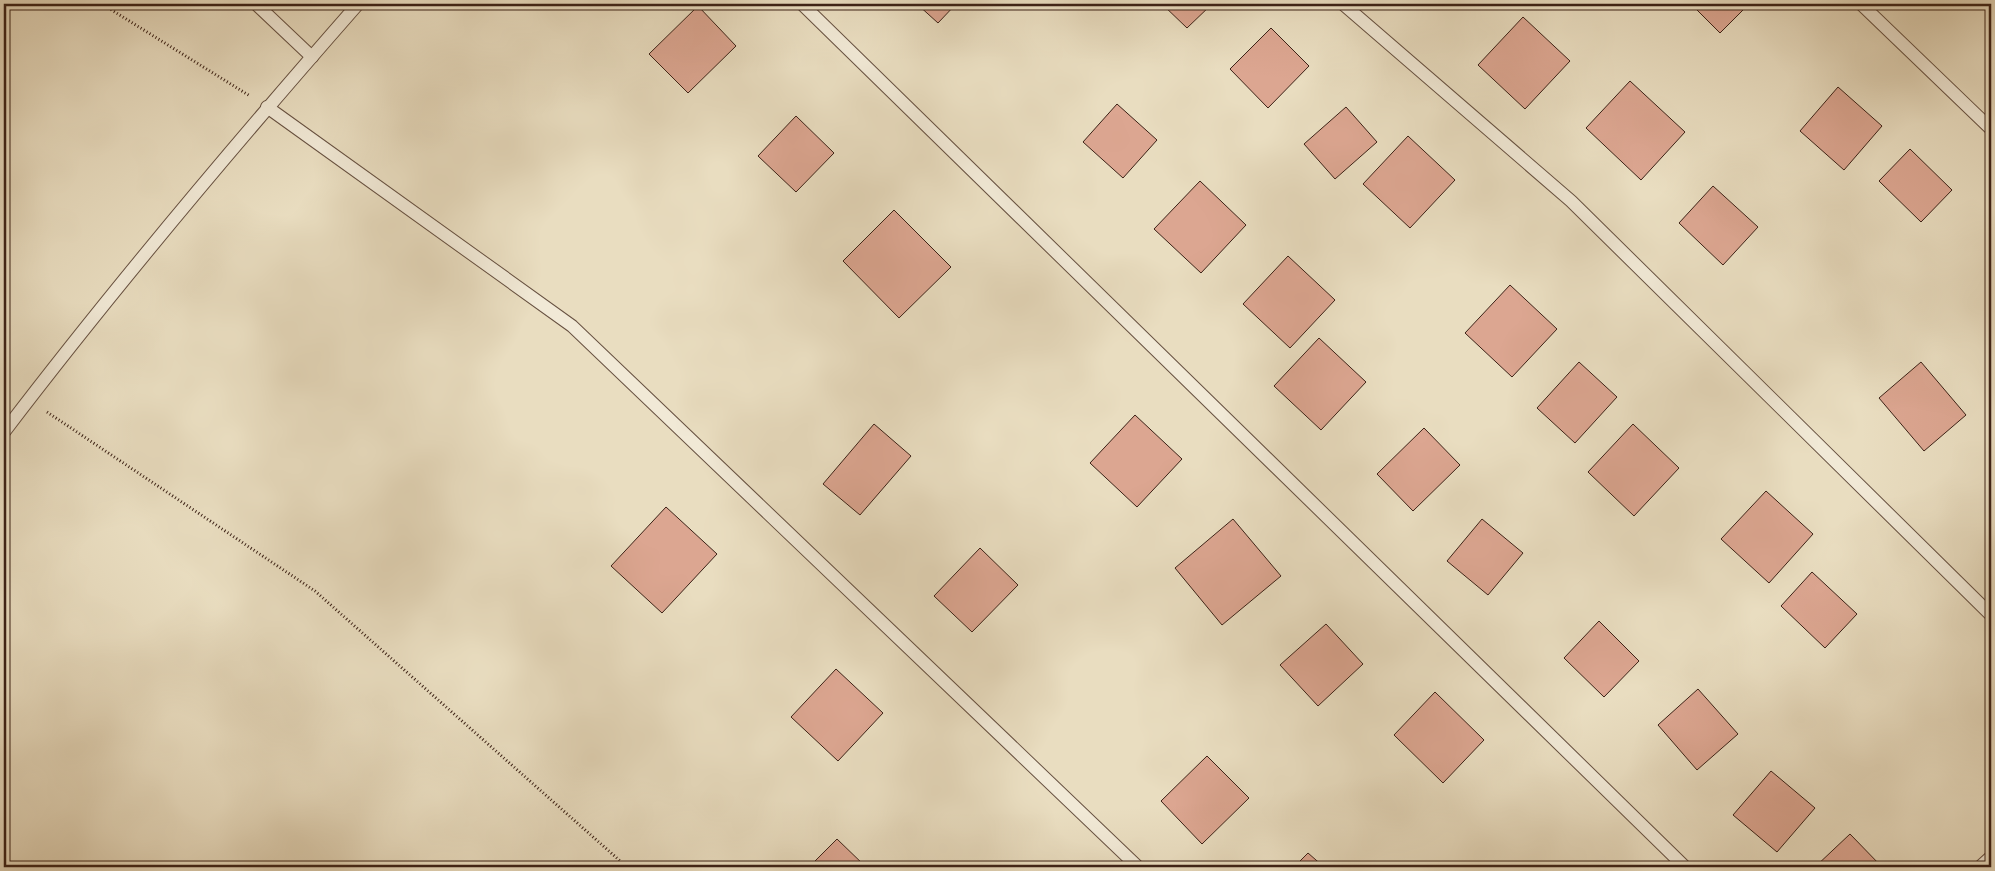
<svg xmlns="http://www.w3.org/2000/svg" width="1995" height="871" font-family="Alegreya,serif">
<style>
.building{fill:#dca691;stroke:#3c2217}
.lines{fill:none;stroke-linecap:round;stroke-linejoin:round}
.lane-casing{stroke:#675141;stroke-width:14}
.path{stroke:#3c2217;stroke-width:3;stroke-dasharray:1 2.5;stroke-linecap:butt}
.lane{stroke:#f1e9d6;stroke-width:12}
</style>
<rect width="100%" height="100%" fill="#e9ddc0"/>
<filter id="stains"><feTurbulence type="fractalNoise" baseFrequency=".004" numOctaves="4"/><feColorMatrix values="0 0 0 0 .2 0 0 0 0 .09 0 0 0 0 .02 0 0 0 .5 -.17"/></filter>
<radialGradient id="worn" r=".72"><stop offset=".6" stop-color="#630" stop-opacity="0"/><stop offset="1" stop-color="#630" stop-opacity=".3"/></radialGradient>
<g class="building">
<polygon points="917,4 956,4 938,23"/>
<polygon points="1162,4 1212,4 1187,28"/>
<polygon points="1691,4 1749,4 1720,33"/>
<polygon points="698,6 736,46 688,93 649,54"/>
<polygon points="1523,17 1570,61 1525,109 1478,65"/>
<polygon points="1271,28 1309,66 1268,108 1230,69"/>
<polygon points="1630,81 1685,132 1641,180 1586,128"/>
<polygon points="1838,87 1882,126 1844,170 1800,131"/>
<polygon points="1117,104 1157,140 1123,178 1083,142"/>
<polygon points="1346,107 1377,142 1335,179 1304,144"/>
<polygon points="796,116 834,153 796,192 758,156"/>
<polygon points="1408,136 1455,180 1410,228 1363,184"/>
<polygon points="1910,149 1952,190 1921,222 1879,181"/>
<polygon points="1200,181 1246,225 1201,273 1154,229"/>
<polygon points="1713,186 1758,227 1723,265 1679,223"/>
<polygon points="894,210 951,267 899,318 843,261"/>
<polygon points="1288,256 1335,300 1290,348 1243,304"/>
<polygon points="1510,285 1557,329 1512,377 1465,333"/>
<polygon points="1319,338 1366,382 1321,430 1274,386"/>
<polygon points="1579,362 1617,397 1575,443 1537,408"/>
<polygon points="1921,362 1966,415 1924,451 1879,398"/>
<polygon points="1135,415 1182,459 1137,507 1090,463"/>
<polygon points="874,424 911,456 860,515 823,484"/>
<polygon points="1633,424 1679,468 1634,516 1588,472"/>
<polygon points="1424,428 1460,465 1413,511 1377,474"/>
<polygon points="1766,491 1813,534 1769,583 1721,539"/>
<polygon points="666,507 717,554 662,613 611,566"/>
<polygon points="1233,519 1281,576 1222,625 1175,568"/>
<polygon points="1482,519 1523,553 1488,595 1447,561"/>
<polygon points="980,548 1018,585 972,632 934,596"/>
<polygon points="1812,572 1857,614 1825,648 1781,606"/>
<polygon points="1599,621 1639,661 1604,697 1564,658"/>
<polygon points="1326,624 1363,664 1318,706 1280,665"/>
<polygon points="836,669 883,713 838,761 791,717"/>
<polygon points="1698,689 1738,734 1697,770 1658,725"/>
<polygon points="1435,692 1484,740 1443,783 1394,735"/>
<polygon points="1207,756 1249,798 1202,844 1161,801"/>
<polygon points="1771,771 1815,808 1777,852 1733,815"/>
<polygon points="1850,834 1882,867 1815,867"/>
<polygon points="837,839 866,867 809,867"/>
<polygon points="1308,853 1324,867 1294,867"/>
</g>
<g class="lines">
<defs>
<g id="lane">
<polyline points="256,4 312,57"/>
<polyline points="802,4 1685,867"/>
<polyline points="1343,4 1571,201 1991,615"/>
<polyline points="1861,4 1991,129"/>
<polyline points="267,107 572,326 1138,867"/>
<path d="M 4,432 C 116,285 236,143 358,4"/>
<polyline points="1980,867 1991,857"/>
</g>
</defs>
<use href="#lane" class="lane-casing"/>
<g class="path">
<polyline points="102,4 250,96"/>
<polyline points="47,412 315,591 627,867"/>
</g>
<use href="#lane" class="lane"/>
</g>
<rect width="1995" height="871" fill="none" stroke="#e9ddc0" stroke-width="20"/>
<rect x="5" y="5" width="1985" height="861" fill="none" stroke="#3c2217" stroke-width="2.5"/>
<rect x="10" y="10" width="1975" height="851" fill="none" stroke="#3c2217"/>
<rect width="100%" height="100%" filter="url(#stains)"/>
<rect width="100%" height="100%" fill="url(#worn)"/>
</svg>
